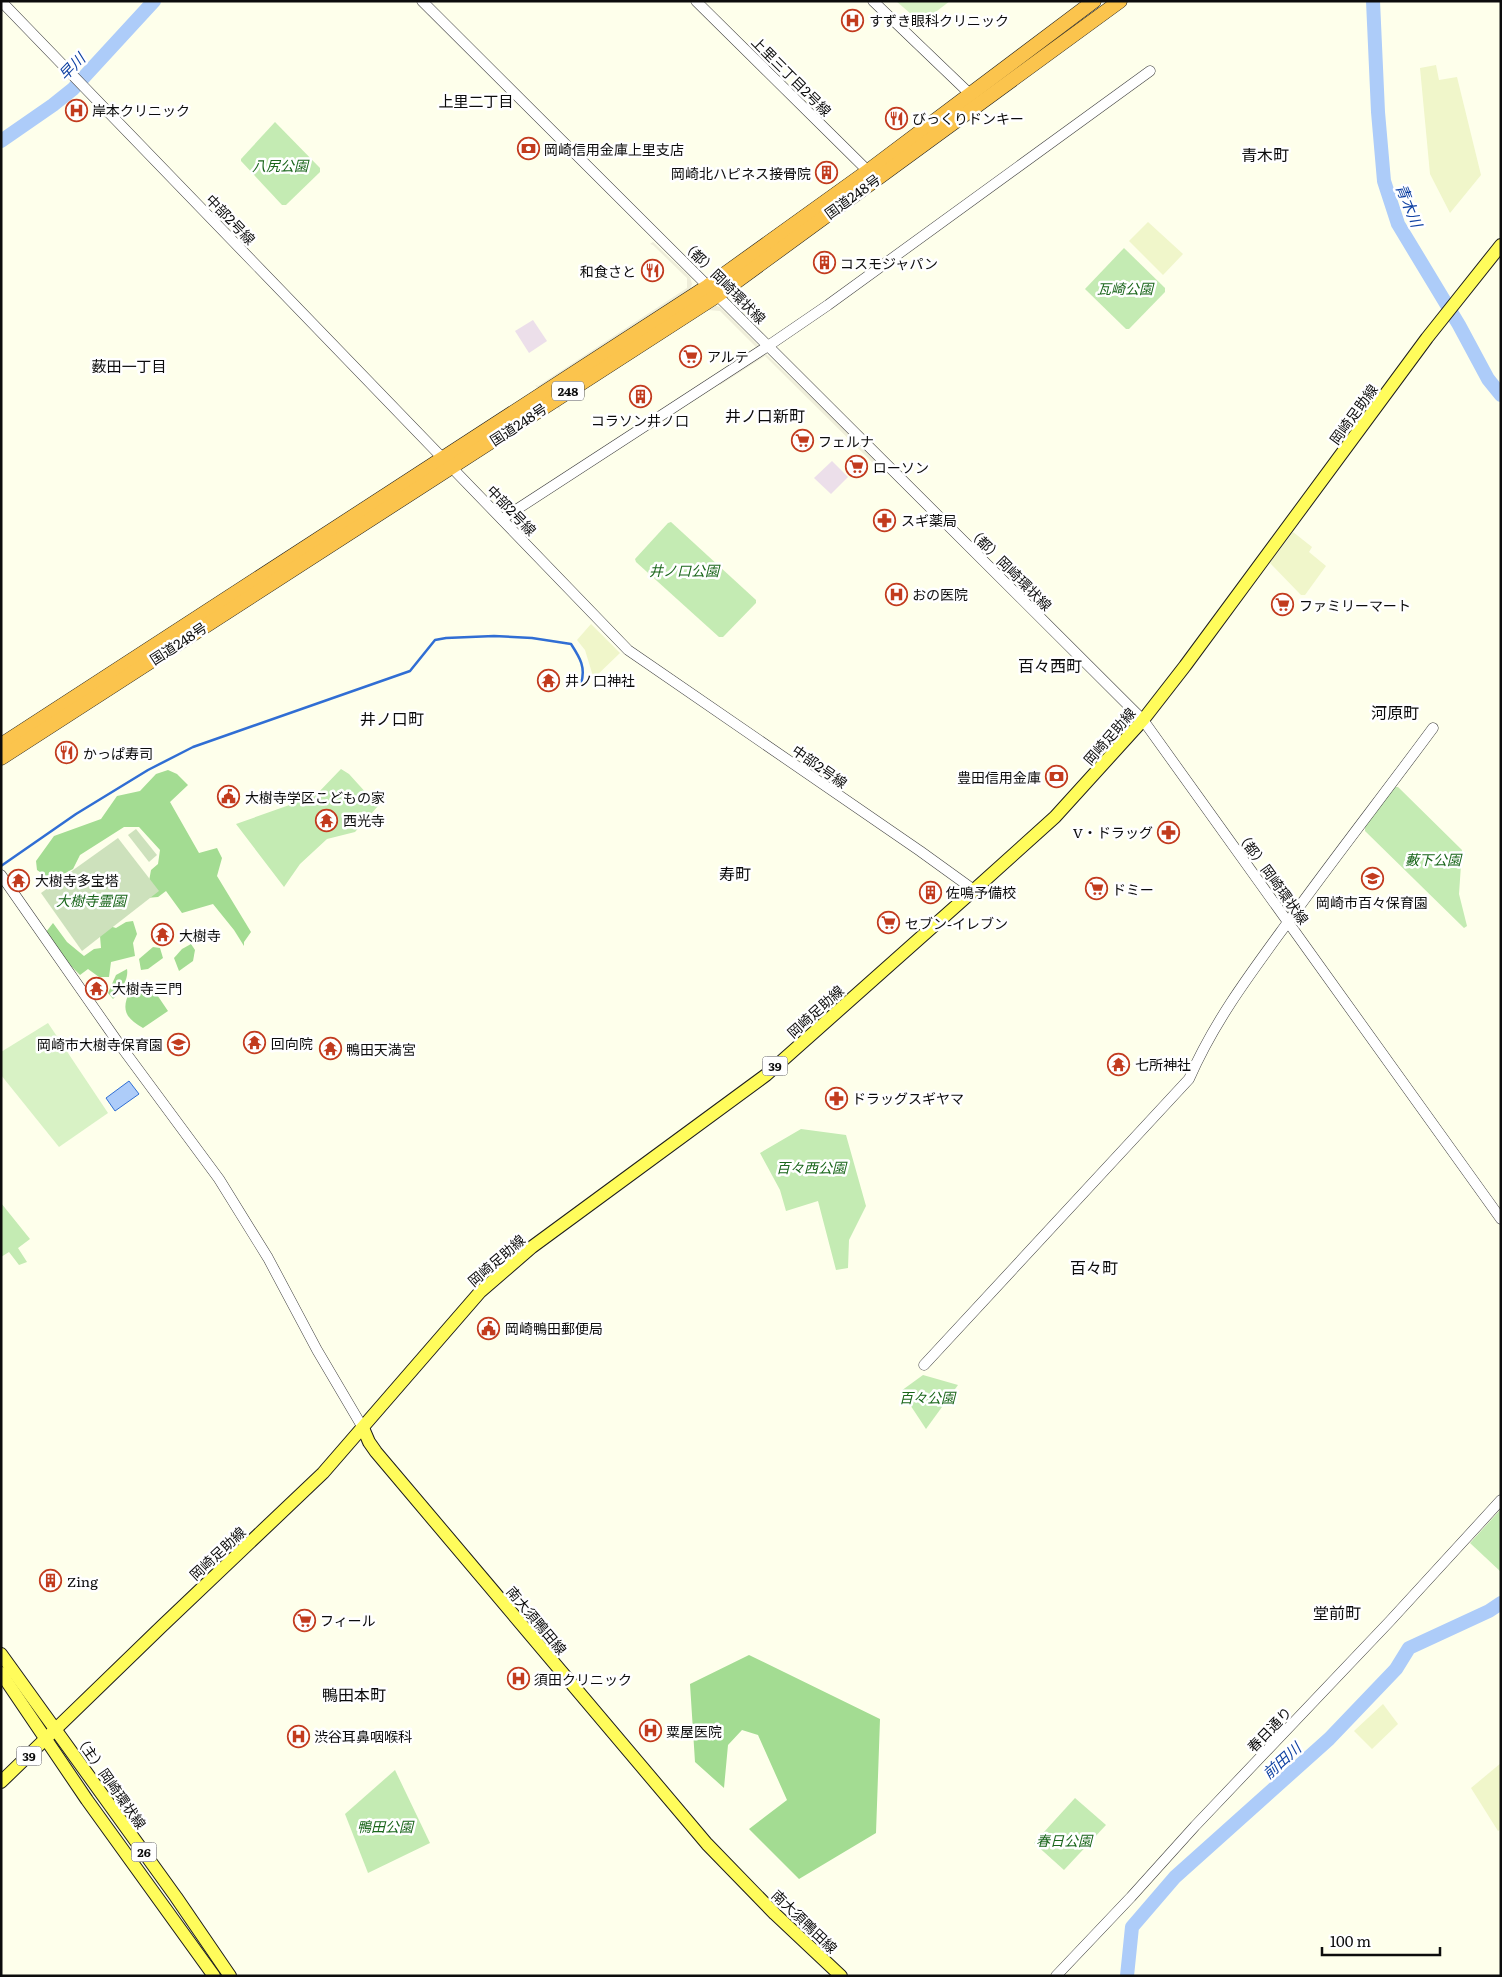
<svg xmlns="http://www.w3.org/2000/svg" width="1502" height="1977" font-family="Literata,'Noto Sans JP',serif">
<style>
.industrial{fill:#ecdfea}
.farmland{fill:#f0f6ca}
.green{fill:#c4ebb3}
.forest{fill:#a3dc92}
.cemetery{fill:#cde1bc}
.pitch{fill:#d8f2c5}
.plaza{fill:#efeeda}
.water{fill:#adccf9;stroke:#306ed4}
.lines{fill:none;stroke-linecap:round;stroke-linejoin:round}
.stream{stroke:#306ed4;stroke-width:2.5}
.river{stroke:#adccf9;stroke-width:14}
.minor-casing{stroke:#3f3f3f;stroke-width:11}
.major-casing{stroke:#1d1d1d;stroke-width:14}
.highway-casing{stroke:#1d1d1d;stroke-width:15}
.minor{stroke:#fff;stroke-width:10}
.major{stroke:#fffc5b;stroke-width:12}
.highway{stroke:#fbc44d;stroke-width:14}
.labels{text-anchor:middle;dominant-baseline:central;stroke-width:5;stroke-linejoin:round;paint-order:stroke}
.shield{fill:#fff;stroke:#555;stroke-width:1}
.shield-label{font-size:12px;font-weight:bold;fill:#0c0c0c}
.poi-label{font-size:14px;fill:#0c0c0c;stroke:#fff;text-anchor:start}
.street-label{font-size:14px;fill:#0c0c0c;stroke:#fff}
.park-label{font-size:14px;font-style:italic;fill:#1a661b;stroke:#fff}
.water-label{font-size:15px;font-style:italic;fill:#1042a3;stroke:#fff}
.neighbourhood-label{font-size:15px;fill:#0c0c0c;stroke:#fff}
.quarter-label{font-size:16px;fill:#0c0c0c;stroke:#fff}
</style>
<rect width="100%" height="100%" fill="#feffeb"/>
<g class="industrial">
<polygon points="533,320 547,341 529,353 515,331"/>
<polygon points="832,461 848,477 831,494 814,478"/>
</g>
<g class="farmland">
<polygon points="1436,65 1439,80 1457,77 1481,175 1450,213 1430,174 1420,68"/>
<polygon points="1148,222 1183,254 1163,275 1129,241"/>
<polygon points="1293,532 1312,547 1309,552 1326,566 1305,595 1301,595 1270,563"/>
<polygon points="591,624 620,653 595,677 592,673 585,650 577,640"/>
<polygon points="1383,1704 1398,1724 1372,1749 1354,1731"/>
<polygon points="1501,1763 1501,1829 1498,1831 1471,1788"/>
</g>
<g class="green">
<polygon points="275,122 320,168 320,172 286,205 282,205 241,161 241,159"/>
<polygon points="1124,248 1165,288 1165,292 1129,329 1126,329 1085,289"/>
<polygon points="671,522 756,600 756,603 723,637 719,637 636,562 635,559 668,523"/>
<polygon points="341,769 349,774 378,806 355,832 327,839 300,864 284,887 236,824 315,796"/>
<polygon points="1394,787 1398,787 1462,850 1459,894 1467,926 1464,928 1365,831 1365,826"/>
<polygon points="801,1129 846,1135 866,1206 849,1240 848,1268 836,1270 818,1201 786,1211 780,1190 760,1153"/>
<polygon points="1,1203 30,1239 18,1248 27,1262 19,1265 9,1252 1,1257"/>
<polygon points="923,1375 958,1385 926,1429 901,1391"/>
<polygon points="1501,1509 1501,1572 1470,1543"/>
<polygon points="395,1770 430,1843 368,1873 345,1814"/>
<polygon points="1075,1798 1106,1825 1064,1870 1034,1843"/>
</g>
<g class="forest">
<polygon points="168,770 177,774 188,785 170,802 199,853 217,848 222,858 217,876 251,932 244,942 244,946 234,930 213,904 182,913 166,891 158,897 146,898 151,870 158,864 160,850 139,827 124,827 80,855 73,869 52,880 37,870 36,861 54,836 101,819 117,796 140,791 156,774"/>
<polygon points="133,921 137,934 133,943 135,956 111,962 109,977 99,977 88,969 80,975 64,959 46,932 53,923 67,942 84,956 94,949 101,948 100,936 106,925 116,928 126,922"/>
<polygon points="191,944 195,950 193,961 179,971 174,958 182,949"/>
<polygon points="153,947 160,948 163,958 148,969 141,970 139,959"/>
<path d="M 127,969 C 129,979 120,992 113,999 L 108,993 L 116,975 Z"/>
<path d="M 149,983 L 168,1011 L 143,1028 C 125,1018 121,1009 130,991 L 140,989 Z"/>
<polygon points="749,1655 880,1719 876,1833 799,1879 749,1829 787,1800 758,1735 742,1730 728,1745 724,1788 695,1762 690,1684"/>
</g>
<g class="cemetery">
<polygon points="136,829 157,855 149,862 128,835"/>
<polygon points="118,838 159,891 82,951 41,893"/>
</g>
<g class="pitch">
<polygon points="896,1 950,1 929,17 918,20"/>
<polygon points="48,1023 108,1113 59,1147 1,1075 1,1052"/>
</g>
<g class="plaza">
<polygon points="653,242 690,277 692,284 689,292 539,389 535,385 538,386 687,288 687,278 653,245 650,244"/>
<polygon points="714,305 720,307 759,346 757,348 720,311 708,310 560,406 560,410 557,407"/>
<polygon points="765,353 886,469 887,472 883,475 883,473 765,356 720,385 719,384"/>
</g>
<polygon class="water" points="129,1081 139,1094 115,1111 106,1098"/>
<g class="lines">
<path class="stream" d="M 1,866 L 76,814 L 148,770 L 193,747 L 410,671 L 435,640 L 446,638 L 494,636 L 532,638 L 571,644 C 580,658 586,667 581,684"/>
<g class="river">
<polyline points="1373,1 1378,112 1384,181 1398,224 1459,325 1488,379 1501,395"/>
<polyline points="1,141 53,105 73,89 154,1"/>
<polyline points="1127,1976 1132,1927 1175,1877 1329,1739 1396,1669 1409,1648 1489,1611 1501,1603"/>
</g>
<defs>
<g id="minor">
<polyline points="1,1 628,650 920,851 974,890"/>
<polyline points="422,1 1143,720 1501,1219"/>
<polyline points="696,1 868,171"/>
<polyline points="873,1 970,94"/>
<polyline points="502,519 768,346 828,305 1150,71"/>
<polyline points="1,875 117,1041 219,1179 268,1258 317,1350 363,1428"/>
<path d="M 924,1365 L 1189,1079 C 1215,1020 1250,974 1288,922 C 1335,857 1385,793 1433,728"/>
<polyline points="1056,1976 1131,1897 1195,1826 1390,1621 1501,1500"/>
</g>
<g id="major">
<polyline points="363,1428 369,1442 376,1452 707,1844 775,1914 841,1976"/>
<polyline points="1,1654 176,1897 230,1976"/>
<polyline points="1,1673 87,1800 214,1976"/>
<polyline points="1,1782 161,1627 323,1473 480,1292 532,1247 766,1075 974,890 1055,817 1143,720 1185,666 1427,338 1501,245"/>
</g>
<g id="highway">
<polyline points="1,745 708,286 868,171 1094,1"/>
<polyline points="1,758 718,295 1120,1"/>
</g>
</defs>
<use href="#minor" class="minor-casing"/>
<use href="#major" class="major-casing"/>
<use href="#highway" class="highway-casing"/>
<use href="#minor" class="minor"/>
<use href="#major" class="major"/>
<use href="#highway" class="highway"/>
</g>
<defs>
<symbol id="hospital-ring" viewBox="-11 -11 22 22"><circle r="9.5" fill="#fff" stroke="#c23b1e" stroke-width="1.5"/><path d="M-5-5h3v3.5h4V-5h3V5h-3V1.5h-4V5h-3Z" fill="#c23b1e"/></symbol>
<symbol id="restaurant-ring" viewBox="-11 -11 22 22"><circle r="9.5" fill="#fff" stroke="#c23b1e" stroke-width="1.5"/><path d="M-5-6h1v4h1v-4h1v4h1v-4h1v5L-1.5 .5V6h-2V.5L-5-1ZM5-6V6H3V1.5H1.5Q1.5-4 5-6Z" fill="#c23b1e"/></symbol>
<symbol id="bank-ring" viewBox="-11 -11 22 22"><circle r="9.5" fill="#fff" stroke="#c23b1e" stroke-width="1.5"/><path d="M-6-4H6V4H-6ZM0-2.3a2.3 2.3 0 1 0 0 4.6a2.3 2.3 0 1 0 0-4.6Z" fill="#c23b1e"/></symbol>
<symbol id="building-ring" viewBox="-11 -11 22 22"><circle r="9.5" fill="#fff" stroke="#c23b1e" stroke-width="1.5"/><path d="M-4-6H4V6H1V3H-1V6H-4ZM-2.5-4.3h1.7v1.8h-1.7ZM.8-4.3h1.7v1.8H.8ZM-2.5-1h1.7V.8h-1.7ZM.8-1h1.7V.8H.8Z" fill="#c23b1e"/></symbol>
<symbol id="supermarket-ring" viewBox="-11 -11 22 22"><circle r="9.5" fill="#fff" stroke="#c23b1e" stroke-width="1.5"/><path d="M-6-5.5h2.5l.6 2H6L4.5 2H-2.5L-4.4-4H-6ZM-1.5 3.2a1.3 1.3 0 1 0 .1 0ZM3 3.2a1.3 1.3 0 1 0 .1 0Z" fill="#c23b1e"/></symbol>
<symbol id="pharmacy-ring" viewBox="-11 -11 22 22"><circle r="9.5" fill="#fff" stroke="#c23b1e" stroke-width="1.5"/><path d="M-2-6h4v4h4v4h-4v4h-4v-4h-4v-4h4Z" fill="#c23b1e"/></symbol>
<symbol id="temple-ring" viewBox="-11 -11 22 22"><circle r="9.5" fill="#fff" stroke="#c23b1e" stroke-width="1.5"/><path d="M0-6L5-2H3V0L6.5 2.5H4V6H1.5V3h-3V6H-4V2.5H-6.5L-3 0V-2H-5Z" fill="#c23b1e"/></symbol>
<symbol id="civic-ring" viewBox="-11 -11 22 22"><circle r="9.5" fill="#fff" stroke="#c23b1e" stroke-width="1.5"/><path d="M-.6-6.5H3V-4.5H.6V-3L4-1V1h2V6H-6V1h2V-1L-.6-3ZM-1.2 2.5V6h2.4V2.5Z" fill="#c23b1e"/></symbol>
<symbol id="school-ring" viewBox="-11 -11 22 22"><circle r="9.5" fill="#fff" stroke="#c23b1e" stroke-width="1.5"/><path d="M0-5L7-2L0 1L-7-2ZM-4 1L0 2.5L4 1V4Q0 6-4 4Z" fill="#c23b1e"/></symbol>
</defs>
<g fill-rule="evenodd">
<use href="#hospital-ring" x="840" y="8" width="25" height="25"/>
<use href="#hospital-ring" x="64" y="98" width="25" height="25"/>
<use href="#restaurant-ring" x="884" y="106" width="25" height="25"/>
<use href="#bank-ring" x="516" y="136" width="25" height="25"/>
<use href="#building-ring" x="814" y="160" width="25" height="25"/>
<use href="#building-ring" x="812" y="250" width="25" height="25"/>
<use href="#restaurant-ring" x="640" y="258" width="25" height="25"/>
<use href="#supermarket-ring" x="678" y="344" width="25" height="25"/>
<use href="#building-ring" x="628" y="384" width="25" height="25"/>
<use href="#supermarket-ring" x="790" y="428" width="25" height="25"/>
<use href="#supermarket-ring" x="844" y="454" width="25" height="25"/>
<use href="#pharmacy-ring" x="872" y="508" width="25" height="25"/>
<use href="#hospital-ring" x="884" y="582" width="25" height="25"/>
<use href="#supermarket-ring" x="1270" y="592" width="25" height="25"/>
<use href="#temple-ring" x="536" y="668" width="25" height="25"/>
<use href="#restaurant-ring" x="54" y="740" width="25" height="25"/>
<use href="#bank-ring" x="1044" y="764" width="25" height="25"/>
<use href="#civic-ring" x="216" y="784" width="25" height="25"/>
<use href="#temple-ring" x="314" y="808" width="25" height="25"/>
<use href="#pharmacy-ring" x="1156" y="820" width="25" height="25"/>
<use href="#school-ring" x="1360" y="866" width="25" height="25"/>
<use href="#temple-ring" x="6" y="868" width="25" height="25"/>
<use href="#supermarket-ring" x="1084" y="876" width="25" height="25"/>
<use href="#building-ring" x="918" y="880" width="25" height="25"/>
<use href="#supermarket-ring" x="876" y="910" width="25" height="25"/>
<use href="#temple-ring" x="150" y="922" width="25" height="25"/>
<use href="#temple-ring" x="84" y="976" width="25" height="25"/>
<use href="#temple-ring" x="242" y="1030" width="25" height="25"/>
<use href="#school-ring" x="166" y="1032" width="25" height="25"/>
<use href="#temple-ring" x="318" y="1036" width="25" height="25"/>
<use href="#temple-ring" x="1106" y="1052" width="25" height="25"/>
<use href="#pharmacy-ring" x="824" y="1086" width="25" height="25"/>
<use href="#civic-ring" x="476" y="1316" width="25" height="25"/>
<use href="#building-ring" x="38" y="1568" width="25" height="25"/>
<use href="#supermarket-ring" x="292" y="1608" width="25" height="25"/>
<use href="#hospital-ring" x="506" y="1666" width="25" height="25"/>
<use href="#hospital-ring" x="638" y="1718" width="25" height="25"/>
<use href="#hospital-ring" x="286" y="1724" width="25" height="25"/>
</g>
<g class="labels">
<g class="shield">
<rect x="552" y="381.5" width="32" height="19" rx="4"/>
<rect x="762.5" y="1056.5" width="25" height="19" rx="4"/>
<rect x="16.5" y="1746.5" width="25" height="19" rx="4"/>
<rect x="131.5" y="1842.5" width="25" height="19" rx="4"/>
</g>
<g class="shield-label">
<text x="568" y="391">248</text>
<text x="775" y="1066">39</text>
<text x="29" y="1756">39</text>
<text x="144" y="1852">26</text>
</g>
<g class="poi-label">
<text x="869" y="20">すずき眼科クリニック</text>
<text x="92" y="110">岸本クリニック</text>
<text x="912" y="118">びっくりドンキー</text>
<text x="544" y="149">岡崎信用金庫上里支店</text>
<text x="811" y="173" text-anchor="end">岡崎北ハピネス接骨院</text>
<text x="840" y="263">コスモジャパン</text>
<text x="636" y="271" text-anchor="end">和食さと</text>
<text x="707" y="356">アルテ</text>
<text x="640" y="420" text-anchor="middle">コラソン井ノ口</text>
<text x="818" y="441">フェルナ</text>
<text x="873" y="467">ローソン</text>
<text x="901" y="520">スギ薬局</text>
<text x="912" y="594">おの医院</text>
<text x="1299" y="605">ファミリーマート</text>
<text x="565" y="680">井ノ口神社</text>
<text x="83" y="753">かっぱ寿司</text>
<text x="1041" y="777" text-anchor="end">豊田信用金庫</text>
<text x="245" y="797">大樹寺学区こどもの家</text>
<text x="343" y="820">西光寺</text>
<text x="1153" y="832" text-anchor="end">V・ドラッグ</text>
<text x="35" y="880">大樹寺多宝塔</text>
<text x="1112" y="889">ドミー</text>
<text x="946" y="892">佐鳴予備校</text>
<text x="1372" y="902" text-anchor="middle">岡崎市百々保育園</text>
<text x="905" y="923">セブン-イレブン</text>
<text x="179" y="935">大樹寺</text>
<text x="112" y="988">大樹寺三門</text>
<text x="271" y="1043">回向院</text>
<text x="163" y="1044" text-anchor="end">岡崎市大樹寺保育園</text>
<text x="346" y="1049">鴨田天満宮</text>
<text x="1135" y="1064">七所神社</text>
<text x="852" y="1098">ドラッグスギヤマ</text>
<text x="505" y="1328">岡崎鴨田郵便局</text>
<text x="67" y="1581">Zing</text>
<text x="320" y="1620">フィール</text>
<text x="534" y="1679">須田クリニック</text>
<text x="666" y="1731">粟屋医院</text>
<text x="314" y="1736">渋谷耳鼻咽喉科</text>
</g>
<g class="street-label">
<text transform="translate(792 76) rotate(45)">上里三丁目2号線</text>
<text transform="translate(852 196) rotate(-36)">国道248号</text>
<text transform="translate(231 219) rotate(46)">中部2号線</text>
<text transform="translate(724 281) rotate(45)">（都）岡崎環状線</text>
<text transform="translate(1353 414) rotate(-54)">岡崎足助線</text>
<text transform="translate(518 424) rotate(-33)">国道248号</text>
<text transform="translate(512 510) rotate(46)">中部2号線</text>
<text transform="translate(1010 568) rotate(45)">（都）岡崎環状線</text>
<text transform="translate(178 643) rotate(-33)">国道248号</text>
<text transform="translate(1109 736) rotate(-49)">岡崎足助線</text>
<text transform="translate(820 766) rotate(35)">中部2号線</text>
<text transform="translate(1273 877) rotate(54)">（都）岡崎環状線</text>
<text transform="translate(815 1011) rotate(-42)">岡崎足助線</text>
<text transform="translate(496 1260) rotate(-41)">岡崎足助線</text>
<text transform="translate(217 1553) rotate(-43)">岡崎足助線</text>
<text transform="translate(537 1620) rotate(50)">南大須鴨田線</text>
<text transform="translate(1269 1729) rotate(-46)">春日通り</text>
<text transform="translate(111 1781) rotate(55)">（主）岡崎環状線</text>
<text transform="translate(805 1921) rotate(44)">南大須鴨田線</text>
</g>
<g class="park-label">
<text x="280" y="165">八尻公園</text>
<text x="1125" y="288">瓦崎公園</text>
<text x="684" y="570">井ノ口公園</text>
<text x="1433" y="859">藪下公園</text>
<text x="91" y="900">大樹寺霊園</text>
<text x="811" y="1167">百々西公園</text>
<text x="927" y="1397">百々公園</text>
<text x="385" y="1826">鴨田公園</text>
<text x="1064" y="1840">春日公園</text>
</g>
<g class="water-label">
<text transform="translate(71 66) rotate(-46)">早川</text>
<text transform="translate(1410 205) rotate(68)">青木川</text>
<text transform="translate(1281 1760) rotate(-42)">前田川</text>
</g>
<g class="neighbourhood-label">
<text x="476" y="100">上里二丁目</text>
<text x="129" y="365">薮田一丁目</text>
</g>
<g class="quarter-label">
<text x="1265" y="154">青木町</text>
<text x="765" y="415">井ノ口新町</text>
<text x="1050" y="665">百々西町</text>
<text x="1395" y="712">河原町</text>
<text x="392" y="718">井ノ口町</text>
<text x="735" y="873">寿町</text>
<text x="1094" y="1267">百々町</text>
<text x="1337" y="1612">堂前町</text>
<text x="354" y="1694">鴨田本町</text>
</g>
</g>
<rect width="1502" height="1977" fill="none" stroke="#0c0c0c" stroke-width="5"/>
<path d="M1322 1947v8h118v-8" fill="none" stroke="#0c0c0c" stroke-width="2.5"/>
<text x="1330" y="1947" font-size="15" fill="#0c0c0c" stroke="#ffffff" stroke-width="4" paint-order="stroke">100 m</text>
</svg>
